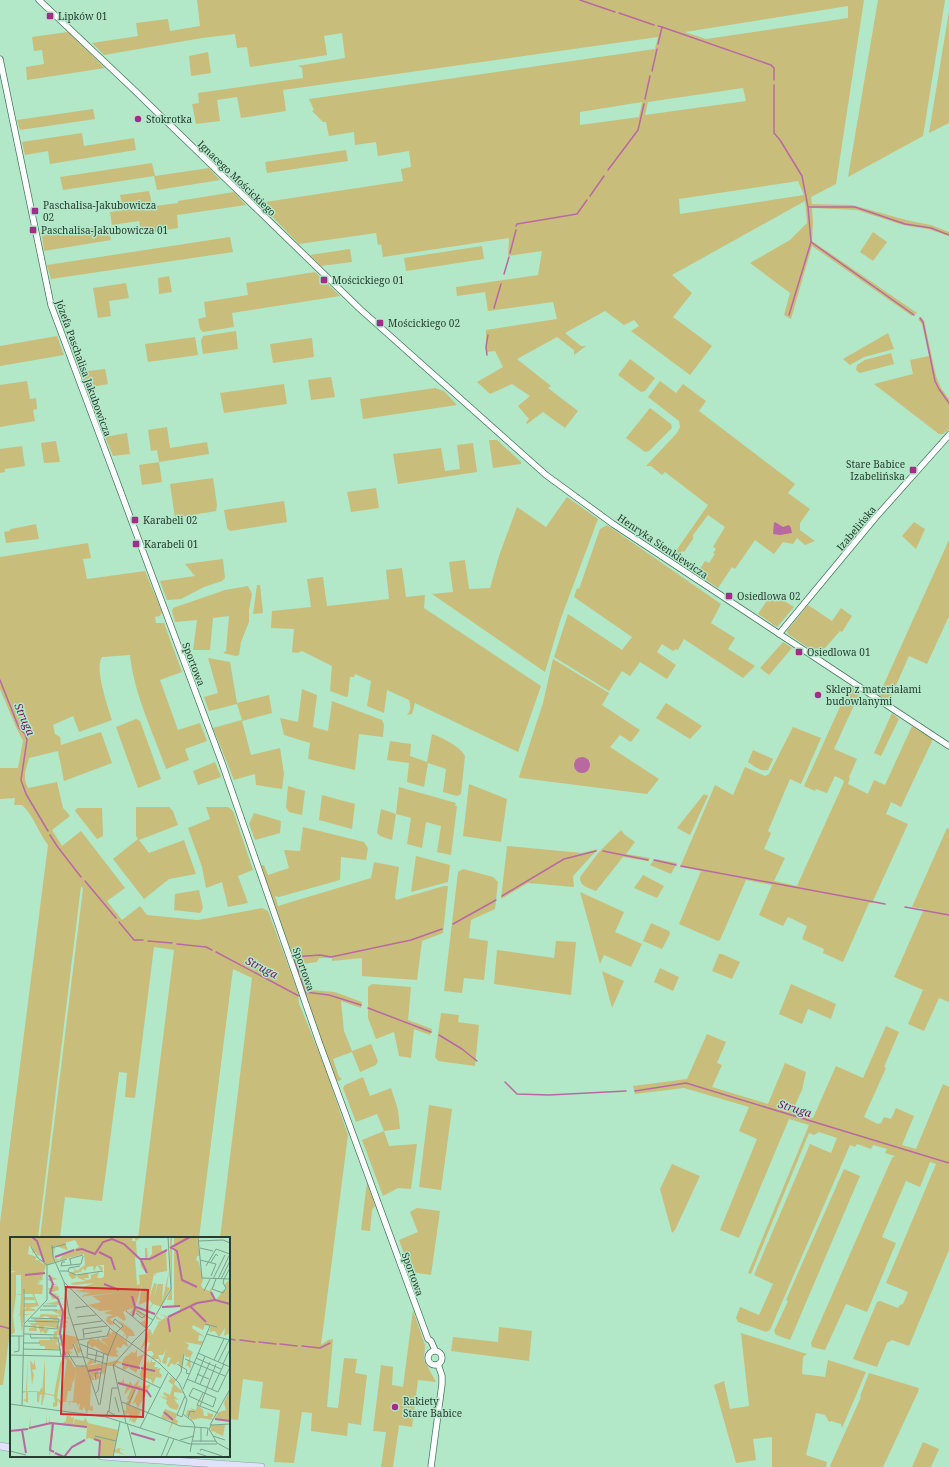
<svg xmlns="http://www.w3.org/2000/svg" width="949" height="1467" font-family="'Noto Serif',serif">
<style>
.green{fill:#c9bd7c;fill-rule:evenodd}
.water{fill:#b969a1}
.lines{fill:none;stroke-linecap:round;stroke-linejoin:round}
.stream{stroke:#b969a1;stroke-width:1.5}
.minor-casing{stroke:#487a5f;stroke-width:7}
.major-casing{stroke:#919caf;stroke-width:8}
.minor{stroke:#fff;stroke-width:5.5}
.major{stroke:#dfe2f8;stroke-width:7}
.poi-dot{fill:#a22d87;stroke:#b2e7c8;stroke-width:1.5}
.labels{text-anchor:middle;dominant-baseline:central;stroke-width:3;stroke-linejoin:round;paint-order:stroke}
.poi-label{font-size:10px;fill:#283d31;stroke:#b2e7c8;text-anchor:start}
.street-label{font-size:10px;fill:#283d31;stroke:#b2e7c8}
.water-label{font-size:11px;font-style:italic;fill:#751360;stroke:#b2e7c8}
.inset-river{fill:none;stroke:#b969a1;stroke-width:2}
.inset-road{fill:none;stroke:#7ba38c;stroke-width:1}
.view{fill:#d62828;fill-opacity:0.15;stroke:#d62828;stroke-width:2}
.inset-edge{fill:none;stroke:#283d31;stroke-width:2}
</style>
<rect width="100%" height="100%" fill="#b2e7c8"/>
<g class="green">
<path d="M 197,0 L 864,0 L 836,184 L 811,197 L 812,204 L 852,205 L 910,221 L 931,225 L 949,232 L 949,236 L 928,229 L 903,225 L 857,210 L 812,208 L 813,223 L 812,241 L 917,313 L 912,316 L 812,246 L 791,319 L 784,315 L 790,293 L 750,263 L 790,240 L 807,223 L 805,201 L 672,275 L 692,293 L 673,317 L 712,346 L 690,375 L 631,331 L 639,326 L 634,320 L 624,325 L 605,311 L 565,333 L 581,346 L 586,346 L 574,355 L 574,350 L 557,337 L 517,359 L 551,386 L 548,388 L 578,411 L 565,428 L 543,412 L 527,424 L 526,423 L 529,419 L 518,406 L 530,396 L 512,384 L 490,394 L 477,382 L 503,367 L 495,351 L 486,352 L 486,330 L 557,319 L 553,302 L 488,311 L 485,292 L 457,296 L 456,287 L 538,275 L 542,251 L 508,256 L 509,238 L 383,257 L 381,244 L 378,245 L 376,233 L 299,244 L 259,203 L 403,181 L 401,169 L 411,167 L 409,151 L 378,156 L 376,142 L 355,145 L 354,132 L 329,136 L 326,122 L 323,122 L 312,111 L 314,110 L 309,99 L 655,49 L 658,37 L 283,90 L 286,111 L 241,118 L 237,97 L 217,100 L 220,121 L 196,124 L 192,104 L 199,103 L 198,93 L 303,78 L 302,68 L 298,66 L 345,58 L 342,33 L 324,36 L 327,55 L 250,67 L 247,47 L 237,48 L 235,34 L 202,38 L 104,55 L 92,43 L 138,36 L 136,23 L 168,19 L 170,31 L 200,26 ZM 848,6 L 848,18 L 706,39 L 685,32 ZM 743,88 L 746,101 L 645,115 L 648,102 ZM 642,102 L 639,117 L 580,125 L 580,112 ZM 798,181 L 804,195 L 680,214 L 679,199 Z"/>
<polygon points="878,0 945,0 923,136 848,177"/>
<polygon points="949,11 949,123 929,133"/>
<polygon points="68,32 105,68 27,80 26,67 44,64 42,50 34,51 32,37"/>
<polygon points="208,52 211,73 191,76 189,56"/>
<polygon points="93,109 95,119 20,130 17,120"/>
<polygon points="82,133 84,146 134,138 136,150 50,164 48,151 25,155 22,142"/>
<polygon points="346,150 348,161 267,173 265,162"/>
<polygon points="152,163 155,176 209,168 220,180 157,190 154,176 63,190 60,177"/>
<polygon points="149,191 152,204 123,208 120,195"/>
<polygon points="234,192 246,205 177,215 178,228 142,234 139,221 112,225 110,212 178,203 178,201"/>
<polygon points="108,226 111,240 44,251 42,235"/>
<polygon points="873,232 887,242 873,261 860,252"/>
<polygon points="230,237 233,252 51,279 47,265"/>
<polygon points="482,246 484,259 406,271 404,258"/>
<polygon points="350,249 352,262 321,266 310,255"/>
<polygon points="315,272 340,296 232,313 234,327 203,332 200,329 198,319 206,317 204,302 248,295 246,283"/>
<polygon points="169,276 172,292 159,294 158,278"/>
<polygon points="126,283 129,298 109,301 111,316 98,318 93,288"/>
<polygon points="921,317 924,321 936,376 941,388 949,399 949,429 943,434 939,434 874,384 913,374 910,360 929,356 922,324 918,319"/>
<polygon points="236,331 238,349 203,354 201,341 203,336"/>
<polygon points="888,333 894,349 864,357 850,365 843,359"/>
<polygon points="57,336 64,355 0,366 0,346"/>
<polygon points="195,337 198,355 148,362 145,344"/>
<polygon points="312,338 314,357 273,363 270,344"/>
<polygon points="891,353 894,364 860,373 856,370 857,365 865,360"/>
<polygon points="630,359 655,378 645,391 641,392 618,375"/>
<polygon points="105,369 108,384 86,388 80,372"/>
<polygon points="331,377 335,397 311,400 308,380"/>
<polygon points="27,381 30,399 36,398 37,409 33,410 35,421 0,427 0,385"/>
<polygon points="660,381 676,393 683,384 706,401 699,411 795,484 788,493 810,509 800,523 800,530 815,541 805,545 797,538 793,544 783,542 774,554 755,540 735,569 732,567 718,588 697,574 705,561 709,563 715,554 713,553 716,549 713,547 725,527 708,515 693,535 693,539 684,552 682,551 680,554 683,556 678,562 671,558 708,505 665,472 662,475 651,466 646,466 677,433 680,427 679,421 648,397"/>
<polygon points="284,384 287,404 224,413 220,393"/>
<polygon points="435,388 444,391 457,405 363,419 360,399"/>
<polygon points="650,408 671,424 672,428 649,451 645,452 626,438"/>
<polygon points="167,427 170,448 207,442 209,454 159,462 162,482 142,485 139,465 159,462 157,450 151,451 148,430"/>
<polygon points="127,433 130,454 113,456 105,437"/>
<polygon points="489,440 497,440 521,462 521,464 493,468"/>
<polygon points="56,441 60,462 44,463 41,443"/>
<polygon points="473,443 477,472 398,484 393,454 441,448 445,471 460,469 457,445"/>
<polygon points="22,446 25,466 5,469 5,472 0,473 0,449"/>
<polygon points="213,478 217,505 216,511 175,518 170,484"/>
<polygon points="376,488 379,508 351,512 347,492"/>
<polygon points="567,497 598,519 561,618 545,672 432,594 453,592 449,562 465,560 469,589 490,588 499,556 517,507 546,527"/>
<polygon points="284,501 287,522 230,531 227,528 224,510"/>
<polygon points="914,522 925,529 916,549 902,536"/>
<polygon points="36,524 39,539 6,543 4,532 9,531 11,529"/>
<polygon points="607,525 721,604 711,623 735,638 728,649 755,666 743,678 684,639 678,650 676,649 673,651 662,644 657,652 676,665 667,679 640,662 630,676 622,671 609,691 554,657 568,614 622,650 632,637 574,597 577,588 579,589 600,529"/>
<polygon points="949,540 949,616 927,664 909,656 889,701 879,695"/>
<path d="M 88,543 L 91,558 L 83,559 L 87,579 L 145,571 L 162,612 L 160,616 L 155,617 L 156,623 L 164,623 L 182,672 L 160,680 L 178,730 L 200,723 L 207,741 L 185,749 L 189,760 L 166,769 C 153,732 134,694 130,655 L 102,657 C 94,668 108,707 112,720 L 79,732 L 73,716 L 53,725 L 55,734 L 60,737 L 61,745 L 101,732 L 112,763 L 64,781 L 58,751 L 29,758 C 26,770 22,776 28,788 L 57,782 L 63,808 L 66,811 L 70,816 L 52,830 L 62,846 L 81,831 L 125,888 L 107,901 L 122,920 L 140,906 L 147,915 L 198,920 L 262,908 L 268,911 L 298,992 L 299,1003 L 324,1065 L 348,1135 L 321,1345 L 328,1340 L 333,1339 L 327,1407 L 338,1408 L 344,1358 L 357,1359 L 355,1373 L 367,1375 L 361,1425 L 348,1423 L 347,1436 L 311,1431 L 312,1413 L 302,1412 L 294,1463 L 274,1462 L 280,1410 L 260,1408 L 263,1382 L 243,1379 L 238,1420 L 229,1419 L 229,1238 L 220,1238 L 252,978 L 233,969 L 199,1238 L 138,1238 L 174,950 L 154,947 L 135,1098 L 125,1097 L 127,1073 L 119,1072 L 102,1201 L 65,1197 L 60,1238 L 40,1238 L 83,889 L 81,886 L 38,1238 L 11,1238 L 11,1331 L 10,1331 L 3,1385 L 0,1385 L 0,1223 L 48,845 C 38,832 34,816 22,805 L 14,805 L 15,798 L 0,799 L 0,768 L 18,768 L 23,741 L 16,727 L 0,689 L 0,557 Z"/>
<polygon points="223,559 225,578 222,581 204,587 181,599 167,600 160,581 195,576 185,564"/>
<path d="M 402,568 L 406,597 L 425,595 L 424,608 L 541,686 L 518,752 L 415,703 L 412,714 L 407,715 C 411,711 411,705 409,700 L 387,690 L 384,713 L 367,706 L 371,681 L 355,674 L 354,677 L 350,677 L 348,696 L 346,697 L 330,691 L 332,666 L 302,651 L 297,653 L 292,652 L 294,629 L 271,628 L 272,611 L 311,607 L 307,579 L 323,577 L 327,606 L 389,599 L 386,570 Z"/>
<polygon points="257,585 260,585 263,613 253,614"/>
<polygon points="248,586 252,594 249,610 249,622 241,642 239,655 236,656 223,653 226,651 229,616 213,618 210,650 193,650 197,620 175,622 172,611 173,608 225,590"/>
<polygon points="772,593 794,607 777,627 758,614"/>
<polygon points="808,605 832,621 841,608 852,616 842,632 840,631 819,655 788,634 787,631"/>
<polygon points="783,642 792,648 769,675 760,668"/>
<polygon points="208,658 230,662 237,703 269,695 272,713 242,721 251,755 280,748 284,774 282,789 256,785 255,774 234,780 213,728 242,720 237,704 209,711 204,697 218,693"/>
<polygon points="553,659 609,693 602,705 640,730 631,742 620,735 610,747 659,779 647,794 521,778 519,777 543,703"/>
<polygon points="849,685 860,692 834,749 857,759 849,777 850,778 848,784 868,794 874,780 885,785 912,726 933,739 901,807 891,802 886,814 908,824 872,903 869,903 843,962 823,953 824,949 802,939 807,926 788,917 783,926 759,915 772,885 746,880 720,940 718,941 679,924 701,871 680,867 715,785 733,795 745,767 765,776 769,774 793,727 821,738 801,784 790,779 768,831 771,833 764,849 785,858 774,881 797,886 844,782 843,780 835,776 827,793 816,789 815,791 804,786 844,698 849,690"/>
<polygon points="302,689 317,695 313,727 328,731 332,701 382,720 384,725 383,737 359,734 355,770 308,759 310,743 284,735 280,718 298,722"/>
<polygon points="666,703 702,726 690,739 656,718"/>
<polygon points="892,713 899,719 881,756 874,753"/>
<polygon points="136,719 140,721 161,779 138,788 116,727"/>
<path d="M 432,734 C 441,737 461,747 465,756 L 461,794 L 457,796 L 443,792 L 446,769 L 428,763 L 424,787 L 407,782 L 409,763 L 387,760 L 390,741 L 411,744 L 410,756 L 427,762 Z"/>
<path d="M 753,750 L 773,759 L 768,770 C 761,772 754,766 748,762 Z"/>
<polygon points="215,762 221,777 198,785 193,771"/>
<polygon points="469,784 507,799 501,842 463,836"/>
<polygon points="288,786 305,791 302,815 289,812 286,807"/>
<polygon points="399,787 456,803 455,806 457,806 451,855 437,852 441,826 426,822 422,848 407,844 411,818 396,814 392,840 380,836 377,833 381,809 396,814"/>
<polygon points="704,794 708,796 690,835 677,828"/>
<polygon points="322,795 355,804 352,829 319,820"/>
<polygon points="136,807 169,807 173,811 178,825 139,840 149,853 184,840 196,874 169,879 144,899 113,859 138,839 136,836"/>
<polygon points="206,807 228,807 233,811 253,870 238,876 248,903 228,907 222,882 206,888 202,867 188,828 210,819"/>
<polygon points="77,808 102,808 103,836 97,839 75,811"/>
<polygon points="254,813 281,821 280,833 255,840 249,824"/>
<polygon points="303,827 364,842 368,848 366,860 341,857 340,880 279,897 275,896 278,906 371,878 374,862 399,867 395,897 396,900 444,886 448,886 443,933 422,941 417,980 362,976 362,958 332,961 332,958 319,958 317,962 302,964 311,990 335,992 362,1002 361,1008 341,1001 344,1031 352,1051 371,1044 378,1061 376,1065 360,1072 352,1052 333,1059 339,1077 342,1079 339,1081 336,1080 259,866 264,865 268,875 289,868 284,850 300,851"/>
<polygon points="947,828 949,829 949,1002 939,998 924,1031 908,1024 923,990 894,977 924,909 912,907"/>
<path d="M 621,830 L 625,835 L 635,842 L 626,854 L 650,858 L 648,861 L 623,857 L 596,891 C 589,888 579,886 580,877 L 599,852 Z"/>
<polygon points="507,846 582,853 598,849 573,876 574,887 528,883 501,899"/>
<polygon points="416,856 450,865 448,882 411,892"/>
<polygon points="655,859 677,863 671,874 650,865"/>
<polygon points="463,869 493,877 498,882 495,909 471,920 469,938 488,941 484,980 464,978 462,993 444,991 458,872"/>
<polygon points="643,875 664,886 657,898 634,888"/>
<polygon points="199,890 203,908 200,913 174,910 175,894"/>
<polygon points="580,892 624,912 615,932 642,944 631,967 604,955 600,964"/>
<polygon points="651,923 669,931 670,934 662,949 643,941"/>
<polygon points="556,941 576,942 571,995 494,984 497,950 554,958"/>
<polygon points="719,954 722,954 740,962 732,979 712,971"/>
<polygon points="660,968 679,977 673,991 654,982"/>
<polygon points="602,971 624,981 612,1008"/>
<polygon points="372,984 411,987 408,1020 432,1029 430,1035 414,1029 411,1058 399,1056 394,1032 376,1039 368,1018 368,987"/>
<polygon points="791,984 836,1004 831,1019 808,1009 802,1024 779,1014"/>
<polygon points="441,1013 459,1015 458,1022 479,1025 475,1066 438,1061 435,1057"/>
<polygon points="886,1026 899,1032 884,1067 886,1068 864,1117 878,1124 881,1123 884,1117 891,1119 896,1108 914,1116 902,1145 916,1149 943,1084 949,1087 949,1250 909,1346 892,1340 887,1343 877,1367 853,1359 877,1302 880,1301 898,1308 900,1305 903,1304 908,1292 886,1283 936,1164 930,1162 920,1187 906,1181 882,1237 896,1243 867,1312 846,1304 825,1350 812,1347 811,1343 892,1158 895,1156 885,1153 887,1149 873,1145 871,1149 857,1144 855,1147 850,1145 770,1330 766,1332 738,1322 736,1318 740,1307 759,1315 773,1284 754,1275 810,1144 831,1153 837,1138 819,1132 814,1135 809,1133 751,1274 748,1273 809,1125 789,1119 739,1238 720,1230 757,1139 739,1131 749,1107 684,1088 635,1094 633,1086 687,1079 707,1034 726,1042 717,1063 722,1065 712,1087 768,1104 785,1063 806,1072 802,1090 792,1112 813,1118 836,1066 863,1078"/>
<polygon points="363,1077 370,1096 391,1088 398,1110 400,1129 384,1131 389,1146 417,1144 411,1189 398,1188 383,1196 362,1140 384,1131 377,1114 356,1122 343,1088 345,1085"/>
<polygon points="429,1105 452,1109 441,1190 419,1187"/>
<polygon points="672,1164 700,1176 675,1230 672,1233 660,1189"/>
<polygon points="844,1169 860,1176 790,1340 776,1335 774,1331 788,1301 786,1300"/>
<polygon points="367,1182 375,1206 373,1208 372,1211 370,1231 361,1230"/>
<polygon points="417,1208 440,1211 431,1275 411,1272 399,1240 418,1232 410,1212"/>
<polygon points="413,1310 425,1345 424,1360 436,1382 418,1380 412,1427 399,1425 393,1467 381,1467 386,1432 373,1431 381,1365 393,1367 392,1385 403,1387"/>
<polygon points="499,1327 532,1331 529,1361 451,1351 453,1337 498,1342"/>
<polygon points="741,1333 807,1354 803,1357 802,1374 825,1377 828,1360 866,1372 842,1428 841,1424 831,1421 829,1422 825,1415 816,1413 806,1455 827,1462 826,1467 772,1467 772,1437 753,1439 756,1460 736,1463 714,1385 724,1381 730,1409 749,1406"/>
<polygon points="869,1373 919,1388 918,1392 883,1467 831,1467 830,1466 861,1397 860,1396"/>
<polygon points="923,1442 939,1449 931,1467 912,1467"/>
</g>
<g class="water">
<polygon points="775,522 783,527 789,525 791,528 792,533 780,535 773,534 774,523"/>
<circle cx="582" cy="765" r="8"/>
</g>
<g class="lines">
<g class="stream">
<polyline points="580,0 615,12"/>
<polyline points="619,13 654,25"/>
<polyline points="658,26 662,27 658,44"/>
<polyline points="662,27 771,65 774,68 774,80"/>
<polyline points="652,71 657,49"/>
<polyline points="774,85 774,133 780,140 802,176 808,207 811,242 789,315"/>
<polyline points="645,99 650,76"/>
<polyline points="608,170 638,130 644,104"/>
<polyline points="590,196 604,176"/>
<polyline points="809,207 855,207 905,224 931,228 949,235"/>
<polyline points="516,226 517,224 577,214 587,200"/>
<polyline points="811,242 914,315"/>
<polyline points="510,253 516,230"/>
<polyline points="504,274 509,257"/>
<polyline points="494,308 501,284"/>
<polyline points="920,318 923,322 935,381 939,389 949,403"/>
<polyline points="487,355 486,347 488,335"/>
<polyline points="0,680 19,728 25,734 27,740 21,780 26,794 48,831"/>
<polyline points="50,835 57,846 81,877"/>
<polyline points="603,851 648,860"/>
<polyline points="654,860 676,865"/>
<polyline points="681,866 885,904"/>
<polyline points="85,881 116,918"/>
<polyline points="502,896 564,859 596,851"/>
<polyline points="905,907 949,915"/>
<polyline points="119,922 134,940 143,940"/>
<polyline points="453,924 496,900"/>
<polyline points="148,941 172,943"/>
<polyline points="177,944 206,947 212,950"/>
<polyline points="216,952 297,995 300,996"/>
<polyline points="299,973 293,957 320,955 331,957 411,940 442,929"/>
<polyline points="301,979 306,995"/>
<polyline points="305,992 329,995 361,1005"/>
<polyline points="368,1008 431,1032"/>
<polyline points="439,1035 462,1049 477,1061"/>
<polyline points="505,1082 517,1094 549,1095 626,1091"/>
<polyline points="635,1091 686,1083 949,1163"/>
<polyline points="0,1326 11,1329"/>
<polyline points="230,1339 235,1340"/>
<polyline points="240,1340 255,1342"/>
<polyline points="259,1342 276,1344"/>
<polyline points="280,1344 297,1346"/>
<polyline points="302,1346 320,1348 330,1343"/>
</g>
<defs>
<g id="minor">
<polyline points="39,0 131,87 360,309 546,475 613,524 949,746"/>
<polyline points="0,59 51,305 222,763 319,1042 428,1339 431,1341 435,1350"/>
<polyline points="779,634 876,517 949,435"/>
<circle cx="435" cy="1358" r="7"/>
<polyline points="431,1467 442,1384 442,1376 438,1364"/>
</g>
<g id="major">
<polyline points="0,1446 11,1448"/>
<polyline points="102,1456 261,1467"/>
</g>
</defs>
<use href="#minor" class="minor-casing"/>
<use href="#major" class="major-casing"/>
<use href="#minor" class="minor"/>
<use href="#major" class="major"/>
</g>
<g class="poi-dot">
<rect x="46" y="12" width="8" height="8" rx="2"/>
<circle cx="138" cy="119" r="4"/>
<rect x="31" y="207" width="8" height="8" rx="2"/>
<rect x="29" y="226" width="8" height="8" rx="2"/>
<rect x="320" y="276" width="8" height="8" rx="2"/>
<rect x="376" y="319" width="8" height="8" rx="2"/>
<rect x="909" y="466" width="8" height="8" rx="2"/>
<rect x="131" y="516" width="8" height="8" rx="2"/>
<rect x="132" y="540" width="8" height="8" rx="2"/>
<rect x="725" y="592" width="8" height="8" rx="2"/>
<rect x="795" y="648" width="8" height="8" rx="2"/>
<circle cx="818" cy="695" r="4"/>
<circle cx="395" cy="1407" r="4"/>
</g>
<g class="labels">
<g class="poi-label">
<text x="58" y="16">Lipków 01</text>
<text x="146" y="119">Stokrotka</text>
<text x="43" y="205">Paschalisa-Jakubowicza<tspan x="43" dy="12">02</tspan></text>
<text x="41" y="230">Paschalisa-Jakubowicza 01</text>
<text x="332" y="280">Mościckiego 01</text>
<text x="388" y="323">Mościckiego 02</text>
<text x="905" y="464" text-anchor="end">Stare Babice<tspan x="905" dy="12">Izabelińska</tspan></text>
<text x="143" y="520">Karabeli 02</text>
<text x="144" y="544">Karabeli 01</text>
<text x="737" y="596">Osiedlowa 02</text>
<text x="807" y="652">Osiedlowa 01</text>
<text x="826" y="689">Sklep z materiałami<tspan x="826" dy="12">budowlanymi</tspan></text>
<text x="403" y="1401">Rakiety<tspan x="403" dy="12">Stare Babice</tspan></text>
</g>
<g class="street-label">
<text transform="translate(237 178) rotate(44)">Ignacego Mościckiego</text>
<text transform="translate(84 368) rotate(70)">Józefa Paschalisa Jakubowicza</text>
<text transform="translate(856 528) rotate(-50)">Izabelińska</text>
<text transform="translate(663 546) rotate(34)">Henryka Sienkiewicza</text>
<text transform="translate(194 664) rotate(69)">Sportowa</text>
<text transform="translate(304 969) rotate(70)">Sportowa</text>
<text transform="translate(413 1274) rotate(70)">Sportowa</text>
</g>
<g class="water-label">
<text transform="translate(25 719) rotate(66)">Struga</text>
<text transform="translate(262 967) rotate(27)">Struga</text>
<text transform="translate(795 1108) rotate(17)">Struga</text>
</g>
</g>
<g transform="translate(10 1237)">
<rect width="220" height="220" fill="#b2e7c8"/>
<path d="M 0,0 L 123,0 L 122,4 L 126,4 L 124,0 L 131,0 L 126,4 L 127,20 L 131,22 L 135,22 L 135,11 L 137,11 L 138,22 L 142,17 L 142,9 L 151,8 L 152,15 L 159,11 L 156,14 L 157,34 L 146,36 L 145,39 L 144,36 L 139,62 L 144,46 L 147,47 L 144,60 L 148,47 L 153,47 L 152,65 L 159,34 L 157,50 L 160,51 L 151,70 L 143,67 L 139,73 L 145,78 L 125,70 L 135,80 L 136,90 L 130,86 L 135,83 L 134,80 L 125,74 L 123,80 L 120,75 L 125,70 L 113,75 L 116,82 L 114,84 L 107,79 L 100,82 L 105,87 L 100,88 L 96,84 L 97,80 L 103,78 L 94,76 L 102,73 L 90,74 L 78,68 L 91,65 L 82,59 L 112,55 L 75,59 L 72,61 L 73,58 L 81,56 L 64,54 L 73,53 L 73,50 L 84,46 L 64,48 L 60,46 L 76,44 L 68,41 L 67,39 L 73,37 L 78,36 L 79,41 L 73,41 L 77,43 L 81,42 L 81,38 L 89,35 L 87,41 L 92,41 L 94,39 L 94,28 L 89,28 L 93,31 L 91,34 L 87,28 L 84,35 L 83,29 L 77,30 L 75,34 L 73,31 L 71,35 L 65,36 L 66,41 L 62,42 L 58,37 L 65,34 L 63,30 L 67,34 L 75,28 L 74,17 L 46,24 L 45,21 L 49,23 L 53,18 L 69,10 L 65,3 L 55,6 L 58,13 L 45,9 L 44,18 L 42,8 L 45,25 L 36,28 L 32,42 L 34,43 L 27,44 L 31,45 L 27,47 L 33,48 L 32,57 L 24,57 L 29,69 L 17,71 L 25,72 L 25,74 L 14,74 L 14,77 L 23,78 L 14,78 L 12,97 L 10,77 L 7,80 L 10,76 L 11,58 L 6,58 L 3,79 L 5,95 L 0,99 L 0,36 L 6,34 L 0,34 ZM 19,9 L 23,11 L 22,16 L 26,15 L 27,18 L 31,19 L 34,28 L 29,23 L 25,23 L 27,20 L 18,17 ZM 125,20 L 130,23 L 131,30 L 137,37 L 129,38 L 130,47 L 127,48 ZM 6,38 L 11,38 L 11,57 L 6,58 ZM 132,47 L 129,68 L 140,63 L 142,67 L 138,73 L 125,70 ZM 13,57 L 22,57 L 24,60 L 14,60 L 14,63 L 25,63 L 26,66 L 14,66 L 14,70 L 17,70 L 13,74 ZM 164,0 L 187,0 L 190,19 L 187,19 L 186,23 L 189,25 L 193,43 L 191,48 L 192,51 L 199,54 L 206,47 L 201,54 L 204,61 L 207,62 L 213,53 L 215,54 L 217,51 L 214,48 L 220,42 L 220,96 L 214,99 L 215,91 L 209,100 L 205,94 L 199,95 L 201,89 L 195,88 L 193,93 L 183,88 L 182,91 L 195,100 L 189,98 L 188,104 L 193,104 L 191,108 L 175,105 L 179,108 L 177,112 L 183,115 L 180,122 L 181,132 L 177,128 L 175,131 L 180,120 L 176,120 L 174,116 L 171,132 L 168,124 L 165,128 L 161,126 L 159,130 L 157,129 L 161,121 L 158,120 L 156,127 L 152,126 L 156,113 L 153,118 L 148,118 L 151,124 L 150,127 L 149,122 L 143,122 L 141,119 L 144,118 L 142,114 L 137,114 L 140,106 L 137,105 L 130,113 L 139,93 L 136,91 L 141,93 L 142,98 L 149,85 L 144,87 L 152,83 L 146,82 L 146,79 L 152,83 L 156,80 L 148,76 L 158,80 L 170,74 L 170,70 L 155,71 L 152,70 L 164,69 ZM 162,1 L 162,63 L 157,63 L 161,52 L 160,2 ZM 39,39 L 48,42 L 42,43 L 43,47 L 48,47 L 42,49 L 48,49 L 49,53 L 40,56 L 49,57 L 44,58 L 50,59 L 48,61 L 55,61 L 42,62 L 38,51 L 41,51 L 42,45 L 36,42 L 40,42 ZM 49,64 L 51,68 L 55,67 L 51,69 L 54,72 L 54,80 L 60,81 L 53,82 L 58,85 L 53,87 L 57,90 L 52,91 L 51,97 L 67,100 L 68,109 L 72,114 L 68,117 L 65,107 L 63,107 L 63,112 L 58,113 L 63,116 L 56,117 L 58,118 L 59,123 L 60,122 L 64,130 L 76,129 L 80,122 L 85,125 L 77,129 L 92,126 L 88,136 L 90,141 L 87,142 L 82,138 L 85,143 L 81,143 L 80,172 L 81,168 L 83,170 L 83,174 L 78,173 L 77,177 L 74,170 L 72,173 L 69,172 L 70,166 L 67,169 L 67,166 L 60,165 L 60,169 L 59,165 L 53,165 L 52,170 L 48,163 L 47,169 L 43,170 L 43,165 L 45,166 L 44,159 L 35,157 L 32,168 L 31,168 L 32,157 L 30,158 L 30,156 L 29,165 L 27,165 L 27,155 L 18,155 L 18,166 L 13,163 L 16,162 L 16,155 L 13,156 L 13,154 L 16,154 L 18,119 L 17,154 L 27,154 L 29,155 L 32,150 L 32,156 L 35,121 L 35,156 L 44,158 L 50,126 L 53,121 L 47,161 L 51,164 L 57,123 L 52,118 L 56,114 L 54,109 L 50,109 L 49,106 L 52,105 L 48,100 L 51,99 L 44,97 L 44,94 L 47,94 L 48,89 L 52,89 L 49,87 L 53,85 L 49,85 L 50,82 L 53,81 L 48,79 L 47,91 L 34,89 L 34,92 L 39,92 L 36,97 L 32,94 L 31,97 L 28,88 L 26,89 L 27,94 L 19,94 L 19,91 L 25,91 L 19,86 L 27,86 L 23,82 L 44,83 L 36,79 L 29,81 L 31,77 L 51,78 L 42,74 L 51,72 L 50,68 L 34,67 ZM 66,132 L 63,164 L 56,165 L 58,154 L 61,154 L 63,143 L 64,145 ZM 109,83 L 123,94 L 125,99 L 119,99 L 116,103 L 116,97 L 112,100 L 115,96 L 110,92 L 113,89 ZM 103,94 L 116,104 L 119,110 L 113,107 L 111,111 L 107,110 L 106,113 L 109,115 L 106,116 L 109,120 L 98,119 L 85,109 L 82,111 L 77,105 L 81,101 L 87,103 L 89,100 L 89,103 L 101,111 L 91,103 L 94,100 L 96,102 L 99,95 L 101,97 ZM 40,99 L 44,104 L 43,99 L 47,99 L 48,105 L 46,106 L 51,112 L 35,112 L 35,105 L 35,109 L 30,109 L 29,103 L 40,103 ZM 127,112 L 127,120 L 134,117 L 126,136 L 119,131 L 120,129 L 115,133 L 112,132 L 114,127 L 107,126 L 105,129 L 96,129 L 95,136 L 91,137 L 93,127 L 107,123 L 112,126 L 114,121 L 122,115 L 125,116 ZM 24,121 L 26,132 L 22,133 L 24,138 L 22,148 L 20,123 L 24,128 ZM 139,122 L 139,127 L 142,122 L 142,125 L 146,125 L 144,130 L 148,130 L 147,132 L 151,131 L 149,135 L 152,138 L 151,141 L 146,140 L 143,147 L 140,141 L 138,144 L 138,141 L 131,141 L 130,137 L 135,124 L 137,126 ZM 159,139 L 166,143 L 164,147 L 174,156 L 164,155 L 164,159 L 169,163 L 164,162 L 169,169 L 167,173 L 160,171 L 156,166 L 157,163 L 149,159 L 158,161 L 153,157 L 154,155 L 160,158 L 163,148 L 158,144 L 161,142 ZM 114,141 L 114,146 L 119,147 L 120,144 L 123,149 L 130,142 L 127,149 L 131,149 L 131,152 L 134,146 L 136,149 L 141,147 L 128,171 L 125,165 L 122,168 L 129,152 L 126,152 L 120,168 L 115,166 L 119,163 L 117,162 L 122,150 L 114,158 L 117,148 L 107,146 L 112,145 ZM 220,152 L 220,184 L 205,181 L 209,175 L 216,173 L 214,166 ZM 116,167 L 131,173 L 125,186 L 121,184 L 123,179 L 119,186 L 120,181 L 118,176 L 115,178 L 113,172 L 116,174 ZM 187,168 L 193,173 L 194,179 L 198,179 L 197,176 L 203,177 L 203,180 L 201,180 L 204,183 L 191,181 L 181,183 L 179,179 L 182,179 L 176,179 L 177,173 L 183,174 L 179,171 L 186,173 ZM 155,172 L 168,177 L 165,182 L 168,184 L 167,187 L 163,186 L 157,199 L 162,184 L 151,181 ZM 21,177 L 20,191 L 36,187 L 37,177 L 37,187 L 39,186 L 40,178 L 40,186 L 52,187 L 55,184 L 55,187 L 57,178 L 60,180 L 61,177 L 61,181 L 64,180 L 63,188 L 65,182 L 74,184 L 75,180 L 78,186 L 108,193 L 104,213 L 109,211 L 116,213 L 110,212 L 110,215 L 115,218 L 104,215 L 103,220 L 88,220 L 90,205 L 79,201 L 62,210 L 55,220 L 41,214 L 39,220 L 41,187 L 12,194 L 16,217 L 12,194 L 6,195 L 0,194 L 9,195 L 19,191 ZM 44,187 L 77,191 L 76,202 L 62,210 L 55,219 L 49,218 L 41,213 ZM 200,188 L 215,188 L 213,199 L 207,196 L 205,198 L 206,195 L 201,194 Z" fill="#c9bd7c" fill-rule="evenodd"/>
<path class="inset-river" d="M 22,0 L 27,4 L 34,25M 160,11 L 180,0M 162,11 L 167,14 L 172,43 L 187,50M 66,13 L 72,12 L 85,17 L 93,5 L 102,2 L 114,7 L 130,22 L 140,22 L 157,13M 89,15 L 101,21 L 105,33M 45,20 L 64,13M 131,23 L 137,36M 15,38 L 35,36M 39,38 L 43,47 L 40,56 L 48,62 L 53,75 L 50,96 L 55,118M 94,47 L 109,53M 201,55 L 205,63 L 220,67M 122,59 L 125,70 L 123,79M 187,66 L 205,63M 126,70 L 145,77M 152,70 L 170,69M 181,70 L 196,85M 158,80 L 187,66M 158,81 L 160,95M 112,127 L 130,131M 131,131 L 145,134M 78,134 L 91,132M 108,146 L 137,154 L 141,160M 154,175 L 163,183M 205,182 L 220,184M 43,187 L 40,213 L 44,215M 19,191 L 41,186 L 77,190M 12,193 L 16,216M 0,194 L 18,192M 121,196 L 145,203M 84,202 L 90,204 L 89,220M 45,216 L 54,220 L 62,210 L 75,203"/>
<path class="inset-road" d="M 147,0 L 163,0M 188,0 L 192,41 L 220,42M 188,4 L 213,3 L 220,6M 42,8 L 43,20 L 54,45 L 59,76 L 89,168M 21,10 L 28,21 L 37,28M 41,11 L 56,7M 190,11 L 203,14M 59,22 L 73,18M 60,22 L 61,28 L 71,27 L 73,19M 190,23 L 206,27 L 201,39M 55,25 L 52,25 L 51,29 L 61,28M 201,25 L 206,17 L 208,19M 37,28 L 57,22M 196,29 L 206,12 L 220,17M 50,34 L 57,34 L 66,38 L 93,34M 58,34 L 59,31 L 70,29M 203,42 L 215,18M 206,42 L 202,52 L 213,56 L 216,51 L 213,46 L 214,42M 208,42 L 220,17M 211,42 L 220,24M 214,42 L 220,31M 54,45 L 102,93 L 149,126 L 169,146 L 177,163 L 173,177 L 183,185 L 185,190 L 180,215M 194,54 L 200,42M 33,69 L 47,69M 65,71 L 78,69M 30,73 L 47,73M 116,74 L 136,91M 128,74 L 143,83M 126,76 L 132,81 L 136,78M 67,80 L 86,78M 105,82 L 113,89 L 106,96M 105,82 L 103,85 L 110,91M 18,84 L 49,85M 14,86 L 14,52M 195,87 L 207,90M 63,88 L 92,84M 14,89 L 47,92 L 49,82 L 21,81M 14,97 L 47,98M 20,97 L 21,101 L 48,101 L 51,119M 74,97 L 92,94M 196,97 L 220,103M 0,99 L 14,99M 74,101 L 73,92 L 97,89M 68,103 L 97,99 L 100,91M 13,106 L 30,106M 63,107 L 68,120M 70,107 L 98,118M 121,107 L 140,88 L 161,52 L 158,0M 13,112 L 51,113M 4,115 L 9,114 L 9,99M 58,116 L 66,129 L 76,129M 188,116 L 220,130M 78,117 L 93,120M 0,118 L 74,120 L 97,127M 77,121 L 78,105M 186,121 L 211,132M 175,122 L 215,139M 204,123 L 214,102M 208,125 L 219,103M 85,126 L 87,113M 167,127 L 177,133 L 176,136 L 179,137M 213,127 L 220,112M 103,128 L 150,151M 187,137 L 199,142M 177,142 L 208,155 L 220,130M 86,143 L 85,136 L 91,136M 166,143 L 171,135 L 174,117M 185,145 L 195,119M 190,147 L 200,125M 183,151 L 206,161 L 203,170 L 179,159 ZM 173,152 L 200,89M 202,152 L 214,127M 193,156 L 187,168 L 208,176M 85,157 L 88,154 L 94,116M 105,160 L 109,175M 112,165 L 170,189 L 198,191 L 197,199M 0,167 L 96,180 L 180,207 L 207,207M 90,168 L 98,118 L 107,96M 118,168 L 125,153M 12,169 L 14,87 L 37,63 L 37,28M 190,169 L 206,127M 99,174 L 102,151 L 108,151M 173,177 L 172,180 L 167,178 L 175,159M 96,180 L 98,174 L 106,179M 178,181 L 180,174 L 185,175M 116,186 L 103,128 L 122,107M 117,186 L 126,220M 202,187 L 199,192 L 207,206 L 220,213M 200,188 L 220,152M 202,188 L 220,187M 130,191 L 158,136M 85,199 L 106,204M 203,199 L 215,203M 170,203 L 184,199M 183,204 L 206,204M 191,205 L 191,190M 0,214 L 16,218M 190,214 L 191,212 L 212,219M 187,216 L 199,220M 103,220 L 110,185M 151,220 L 159,200M 156,220 L 164,202"/>
<path class="view" d="M 56,50 L 138,53 L 133,180 L 51,177 Z"/>
<rect width="220" height="220" class="inset-edge"/>
</g>
</svg>
